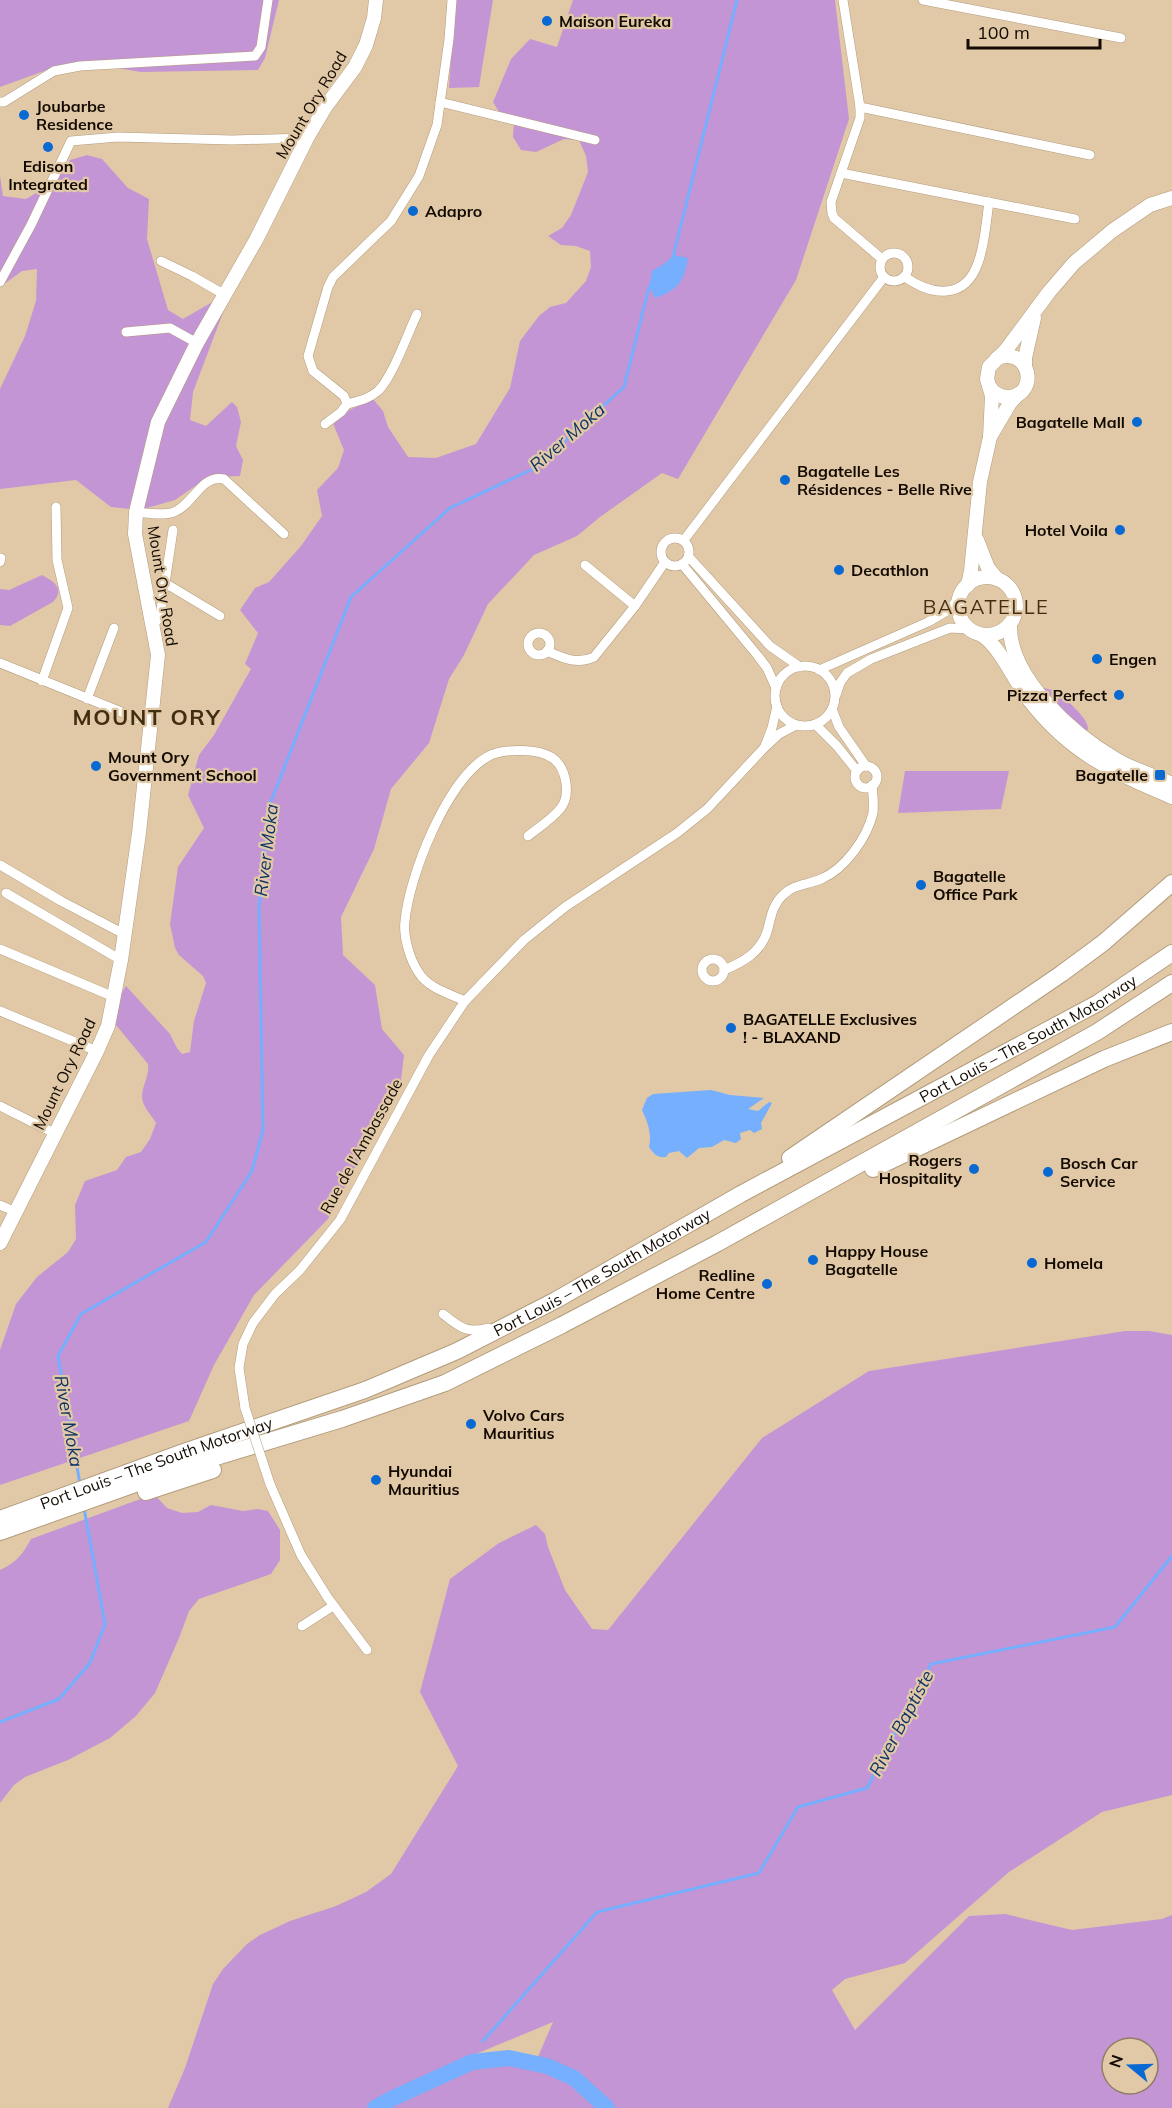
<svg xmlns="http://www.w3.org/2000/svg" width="1172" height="2108" font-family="Mulish,sans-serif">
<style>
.green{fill:#c395d4;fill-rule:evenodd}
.water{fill:#75affd}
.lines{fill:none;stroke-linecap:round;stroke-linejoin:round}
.stream{stroke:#75affd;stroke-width:3}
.river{stroke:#75affd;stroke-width:16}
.minor-casing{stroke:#b29c7c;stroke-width:10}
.secondary-casing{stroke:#b29c7c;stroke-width:15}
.trunk-casing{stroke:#b29c7c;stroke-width:18}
.minor{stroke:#fff;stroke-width:9}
.secondary{stroke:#fff;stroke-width:14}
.trunk{stroke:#fff;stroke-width:16}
.minor-bridge-casing{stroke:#b29c7c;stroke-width:10;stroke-linecap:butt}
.minor-bridge{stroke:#fff;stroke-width:9}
.poi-dot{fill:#0869d2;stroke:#e1c9a8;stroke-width:2}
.labels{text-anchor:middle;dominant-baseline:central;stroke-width:4.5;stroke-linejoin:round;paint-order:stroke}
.poi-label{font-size:16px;font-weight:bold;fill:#130b02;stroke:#e1c9a8;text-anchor:start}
.street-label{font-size:16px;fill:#130b02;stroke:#e1c9a8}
.water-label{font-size:18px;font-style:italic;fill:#0f3566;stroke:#e1c9a8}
.quarter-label{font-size:20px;letter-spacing:1.5px;fill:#412e11;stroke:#e1c9a8}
.district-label{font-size:22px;font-weight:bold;letter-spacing:1.5px;fill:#412e11;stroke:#e1c9a8}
</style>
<rect width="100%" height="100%" fill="#e1c9a8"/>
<g class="green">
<polygon points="0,0 279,0 265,58 258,70 141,72 81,62 58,66 0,87"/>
<polygon points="455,0 493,0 479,87 449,88"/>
<path d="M 573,0 L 835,0 L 849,119 L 796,280 L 678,479 L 662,473 L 600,517 L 577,536 L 534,555 L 488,604 L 464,655 L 449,679 L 429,743 L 391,789 L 374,849 L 341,917 L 343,955 L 375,985 L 382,1029 L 404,1055 L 401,1080 L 328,1219 L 254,1295 L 214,1365 L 189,1421 L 0,1485 L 0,1350 L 16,1304 L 37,1277 L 68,1252 L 76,1239 L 75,1205 L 85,1181 L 117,1170 L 126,1157 L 141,1152 L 150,1139 L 156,1123 C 152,1116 145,1109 143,1102 C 139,1090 150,1077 148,1064 L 116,1025 C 114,1012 119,996 126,986 L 170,1034 L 177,1048 L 182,1054 L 190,1052 L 194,1021 L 206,983 L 203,976 L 179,955 L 175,948 L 170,924 L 178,867 L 204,828 L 188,795 L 199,755 L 214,735 L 251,669 L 245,664 L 258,633 L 240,610 L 255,588 L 269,582 L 301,546 L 322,516 L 317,490 L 338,468 L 344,450 L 332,421 L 345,412 L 373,399 L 383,411 L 388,427 L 408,457 L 436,458 L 476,444 L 510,388 L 520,341 L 539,316 L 550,307 L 566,303 L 586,281 L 591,267 L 590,251 L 576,246 L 561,245 L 548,236 L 562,228 L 571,215 L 588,172 L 586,156 L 579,140 L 564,139 L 536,152 L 521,150 L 513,137 L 514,121 L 501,115 L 493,102 L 511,59 L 530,39 L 557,47 Z"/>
<polygon points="87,155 102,159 128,188 149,199 147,239 168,310 183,319 221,297 227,302 193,392 190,420 206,426 232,402 237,407 241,422 236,446 243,460 240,476 208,477 175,500 140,510 111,507 76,480 0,489 0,389 25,336 36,301 37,269 22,271 0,287 0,176 3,196 26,199 56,181 70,160"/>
<path d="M 42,575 C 55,582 65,589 53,602 L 10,626 L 0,625 L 0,589 L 9,590 Z"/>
<path d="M 1039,687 C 1044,688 1050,689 1054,691 C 1064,697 1090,719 1088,730 L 1080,729 Z"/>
<polygon points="905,771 1009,771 1001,809 898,813"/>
<path d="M 1125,1331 L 1149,1331 L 1172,1335 L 1172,1795 L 1102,1812 L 1009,1872 L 905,1963 L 845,1979 L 832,1990 L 855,2030 L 969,1916 L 1005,1914 L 1072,1930 L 1162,1919 L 1172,1915 L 1172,2108 L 168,2108 L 185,2068 L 213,1984 L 223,1969 L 247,1944 L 260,1935 L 290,1921 L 336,1906 L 366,1892 L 391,1874 L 458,1766 L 420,1692 L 450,1579 L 499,1543 L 536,1525 L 545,1534 L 548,1547 L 565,1590 L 592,1629 L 608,1630 L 762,1438 L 869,1371 ZM 553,2022 L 537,2059 L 512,2054 L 476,2054 ZM 1112,2048 L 1148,2048 L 1148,2084 L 1112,2084 Z"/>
<path d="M 154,1494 L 167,1508 L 182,1513 L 198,1512 L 211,1505 L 243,1511 L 258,1509 L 268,1511 L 280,1530 L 280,1560 L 271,1574 L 199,1599 L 189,1611 L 179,1638 L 155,1693 L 136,1716 L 110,1738 L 68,1760 L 25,1777 L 14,1785 L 0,1803 L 0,1570 C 16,1563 23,1554 31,1539 Z"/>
</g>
<g class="water">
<path d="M 674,255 L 688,258 C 684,282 678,290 655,298 L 649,287 L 652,271 L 664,264 Z"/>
<path d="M 711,1090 L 730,1095 L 764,1098 L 748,1109 L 758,1111 L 769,1102 L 772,1103 L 761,1123 L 762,1129 L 754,1133 L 750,1130 L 740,1133 L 741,1139 L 736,1143 L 724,1140 L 712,1147 L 699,1148 L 687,1158 L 679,1151 L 669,1153 L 666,1157 C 657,1158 654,1154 649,1147 C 652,1134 648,1123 642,1110 L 647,1098 L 653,1094 Z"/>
</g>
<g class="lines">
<g class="stream">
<polyline points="673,257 737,0"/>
<polyline points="80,1484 58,1356 81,1314 206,1242 252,1171 263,1130 259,906 270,804 351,597 450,508 535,468 624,387 649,287 652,285"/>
<polyline points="0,1722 59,1699 90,1663 105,1624 84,1508"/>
<polyline points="483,2041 597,1912 759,1873 798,1807 867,1788 931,1664 1115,1627 1172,1556"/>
</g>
<polyline class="river" points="375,2108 391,2099 472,2062 509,2058 547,2066 574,2078 607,2108"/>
<defs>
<g id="minor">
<polyline points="843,0 860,107 1090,155"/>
<polyline points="923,0 1121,38"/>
<polyline points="0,102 4,102 54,71 80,66 255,56 261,47 268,0"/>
<polyline points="440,102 595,140"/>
<polyline points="860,107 860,118 831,202 832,213 834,218 882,259"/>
<polyline points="841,173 1075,219"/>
<circle cx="894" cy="267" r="14"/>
<polyline points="161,261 192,276 225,295"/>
<path d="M 905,277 C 932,296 965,300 978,263 C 985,244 986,222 989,202"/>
<polyline points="0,282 31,225 71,141 118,137 232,140 307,138"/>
<polyline points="126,332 170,328 197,343"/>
<path d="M 347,404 C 358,401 369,399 378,391 C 393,376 407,335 417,314"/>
<polyline points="325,424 341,412 347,404 344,396 313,371 308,356 328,287 333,277 391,221 419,176 437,125 449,39 452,0"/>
<path d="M 136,512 C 147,513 163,516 174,512 C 193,505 201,474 224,479 L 284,534"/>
<circle cx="675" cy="552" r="14"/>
<polyline points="684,540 884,277"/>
<polyline points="689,557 770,646 800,667"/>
<polyline points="0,562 1,558"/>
<polyline points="682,564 758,656 767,668 776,688"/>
<polyline points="585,565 635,606"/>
<polyline points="165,583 220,616"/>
<polyline points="153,626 160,616 173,530"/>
<circle cx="539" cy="644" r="11"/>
<path d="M 547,651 C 563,658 577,665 594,657 L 635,606 L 665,562"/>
<polyline points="0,663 151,724"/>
<circle cx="805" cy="696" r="30"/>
<polyline points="819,670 928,622 947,611 959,599"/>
<polyline points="42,681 68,608 57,560 56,507"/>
<polyline points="836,695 840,683 847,673 871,659 950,628 969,629"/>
<polyline points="87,699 114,628"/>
<polyline points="832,709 839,727 866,766"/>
<polyline points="815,724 837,746 857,771"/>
<polyline points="765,746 772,728 777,706"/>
<circle cx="866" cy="777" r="11"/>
<polyline points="0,865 61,901 124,934"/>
<polyline points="6,893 121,960"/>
<polyline points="0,949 114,997"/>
<circle cx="713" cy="970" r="11"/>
<path d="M 724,970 C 743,962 760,953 767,932 C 771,918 772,905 783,895 C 794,884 807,885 821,879 C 845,869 867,838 873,813 C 874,804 873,794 872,785"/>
<path d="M 465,1001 C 450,994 428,988 419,973 C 410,960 403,937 405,921 C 409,876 447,780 487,757 C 502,748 540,748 554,759 C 567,770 571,796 560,809 C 552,819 538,828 528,836"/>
<polyline points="0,1011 97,1051"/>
<polyline points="0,1106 54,1133"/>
<polyline points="0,1205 16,1212"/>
<path d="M 443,1314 C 459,1327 467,1334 488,1328"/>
<polyline points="245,1408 239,1368 243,1344 253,1323 275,1294 300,1270 340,1220 429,1055 465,1001 524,940 565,907 677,833 707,809 764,748 779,734 796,725"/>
<polyline points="270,1484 301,1555 328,1598 367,1650"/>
<polyline points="302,1626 333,1606"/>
</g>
<g id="secondary">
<polyline points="1025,366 1025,358 1034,318"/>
<path d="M 989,386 C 994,393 999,397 1009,397 C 1039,395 1031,346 997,358"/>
<polyline points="990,437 1010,403 1018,394"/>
<polyline points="977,540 988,568 997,579"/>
<circle cx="987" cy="606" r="29"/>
<polyline points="968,585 971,571 980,482 990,437 992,396 987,379 989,367 1006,350 1049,292 1074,263 1112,231 1150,205 1172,198"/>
<path d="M 1010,624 C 1008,678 1074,735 1117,760 C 1134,770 1154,775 1172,784"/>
<path d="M 982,635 C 1002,649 1014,681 1030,701 C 1070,753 1113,772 1172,797"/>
<polyline points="0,1243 97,1051 108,1026 121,960 139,833 158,655 135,534 136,512 158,422 197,343 256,240 307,138 326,106 355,67 366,45 374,18 376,0"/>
</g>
<g id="trunk">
<polyline points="790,1158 1061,974 1103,943 1172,883"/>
<polyline points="873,1169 1104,1059 1172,1032"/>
<polyline points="146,1492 213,1470"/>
<path id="s1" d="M 0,1519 L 181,1453 L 365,1390 L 457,1351 L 556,1300 L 741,1194 L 1098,1003 L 1172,953"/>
<polyline points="0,1532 183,1467 342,1419 445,1383 562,1325 718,1243 1097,1032 1172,983"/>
</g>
</defs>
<use href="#minor" class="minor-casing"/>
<use href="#secondary" class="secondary-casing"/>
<use href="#trunk" class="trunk-casing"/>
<use href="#minor" class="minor"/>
<use href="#secondary" class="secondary"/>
<use href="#trunk" class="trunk"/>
<defs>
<polyline id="minor-bridge" points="245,1408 270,1484"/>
</defs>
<use href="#minor-bridge" class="minor-bridge-casing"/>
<use href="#minor-bridge" class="minor-bridge"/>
</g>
<g class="poi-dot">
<circle cx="547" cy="21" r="6"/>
<circle cx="24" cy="115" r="6"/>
<circle cx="48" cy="147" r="6"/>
<circle cx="413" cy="211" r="6"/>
<circle cx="1137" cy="422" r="6"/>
<circle cx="785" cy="480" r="6"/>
<circle cx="1120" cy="530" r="6"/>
<circle cx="839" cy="570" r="6"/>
<circle cx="1097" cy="659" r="6"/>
<circle cx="1119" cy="695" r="6"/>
<circle cx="96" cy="766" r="6"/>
<rect x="1154" y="769" width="12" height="12" rx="3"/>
<circle cx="921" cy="885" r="6"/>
<circle cx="731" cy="1028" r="6"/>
<circle cx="974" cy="1169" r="6"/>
<circle cx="1048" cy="1172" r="6"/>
<circle cx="813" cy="1260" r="6"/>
<circle cx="1032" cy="1263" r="6"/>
<circle cx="767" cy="1284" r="6"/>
<circle cx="471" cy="1424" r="6"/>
<circle cx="376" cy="1480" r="6"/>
</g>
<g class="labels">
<g class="poi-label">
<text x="559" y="21">Maison Eureka</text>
<text x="36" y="106">Joubarbe<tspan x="36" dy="18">Residence</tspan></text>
<text x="48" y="166" text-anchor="middle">Edison<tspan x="48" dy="18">Integrated</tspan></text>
<text x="425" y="211">Adapro</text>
<text x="1125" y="422" text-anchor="end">Bagatelle Mall</text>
<text x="797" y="471">Bagatelle Les<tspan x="797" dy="18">Résidences - Belle Rive</tspan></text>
<text x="1108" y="530" text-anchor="end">Hotel Voila</text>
<text x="851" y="570">Decathlon</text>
<text x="1109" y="659">Engen</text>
<text x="1107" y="695" text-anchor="end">Pizza Perfect</text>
<text x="108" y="757">Mount Ory<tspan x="108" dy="18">Government School</tspan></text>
<text x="1148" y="775" text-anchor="end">Bagatelle</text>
<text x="933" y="876">Bagatelle<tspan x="933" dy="18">Office Park</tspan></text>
<text x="743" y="1019">BAGATELLE Exclusives<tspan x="743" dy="18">! - BLAXAND</tspan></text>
<text x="962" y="1160" text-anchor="end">Rogers<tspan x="962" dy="18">Hospitality</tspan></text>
<text x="1060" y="1163">Bosch Car<tspan x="1060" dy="18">Service</tspan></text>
<text x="825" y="1251">Happy House<tspan x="825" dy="18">Bagatelle</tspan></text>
<text x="1044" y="1263">Homela</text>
<text x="755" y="1275" text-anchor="end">Redline<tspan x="755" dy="18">Home Centre</tspan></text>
<text x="483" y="1415">Volvo Cars<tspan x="483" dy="18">Mauritius</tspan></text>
<text x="388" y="1471">Hyundai<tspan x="388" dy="18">Mauritius</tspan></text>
</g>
<g class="street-label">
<text transform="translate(311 105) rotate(-59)">Mount Ory Road</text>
<text transform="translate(163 586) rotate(81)">Mount Ory Road</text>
<text stroke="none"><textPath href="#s1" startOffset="1138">Port Louis – The South Motorway</textPath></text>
<text transform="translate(64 1074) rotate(-64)">Mount Ory Road</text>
<text transform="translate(361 1146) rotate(-61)">Rue de l'Ambassade</text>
<text stroke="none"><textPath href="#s1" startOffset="652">Port Louis – The South Motorway</textPath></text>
<text stroke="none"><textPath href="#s1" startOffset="166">Port Louis – The South Motorway</textPath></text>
</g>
<g class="water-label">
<text transform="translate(567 437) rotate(-41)">River Moka</text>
<text transform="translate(266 850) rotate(-83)">River Moka</text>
<text transform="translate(69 1421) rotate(80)">River Moka</text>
<text transform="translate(901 1723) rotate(-62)">River Baptiste</text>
</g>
<g class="quarter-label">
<text x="986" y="606">BAGATELLE</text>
</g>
<g class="district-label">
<text x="147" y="717">MOUNT ORY</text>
</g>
</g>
<g transform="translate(1130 2066) rotate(289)"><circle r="28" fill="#e1c9a8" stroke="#8f7d66" stroke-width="1.5"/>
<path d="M0-4.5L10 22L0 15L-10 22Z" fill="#0869d2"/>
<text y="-9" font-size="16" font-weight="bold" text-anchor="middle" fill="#130b02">N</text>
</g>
<path d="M968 39v9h132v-9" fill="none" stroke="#130b02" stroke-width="3"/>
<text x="977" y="39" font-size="18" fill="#130b02" stroke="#e1c9a8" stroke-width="4.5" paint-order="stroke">100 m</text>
</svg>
